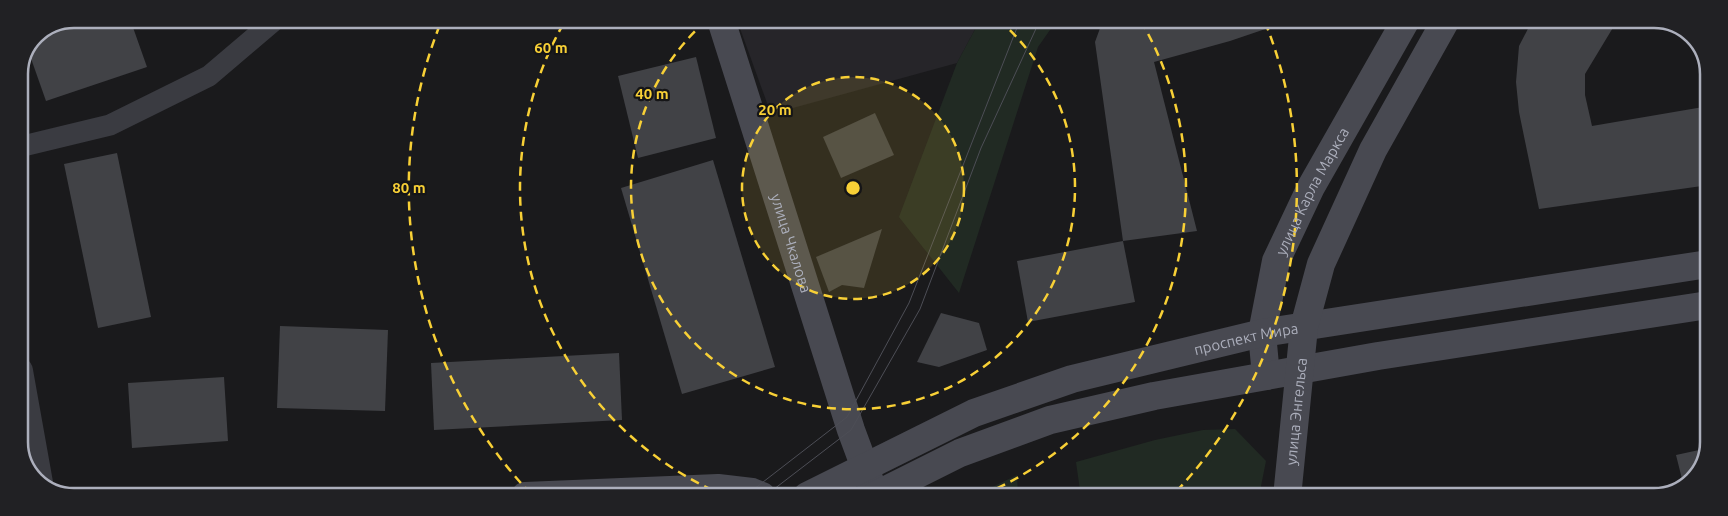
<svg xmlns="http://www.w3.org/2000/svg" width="1728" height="516" font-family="Ubuntu,sans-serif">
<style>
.built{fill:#262529}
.green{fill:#212a23}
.building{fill:#414246}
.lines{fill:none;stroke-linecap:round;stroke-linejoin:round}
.lane{stroke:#3a3b41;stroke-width:21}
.street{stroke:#3a3b41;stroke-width:28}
.secondary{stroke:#484951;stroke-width:28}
.tram{stroke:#4d4e56;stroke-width:1}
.ring{fill:none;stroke:#f8d036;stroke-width:2.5;stroke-dasharray:9 6}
.labels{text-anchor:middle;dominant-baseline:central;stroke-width:4.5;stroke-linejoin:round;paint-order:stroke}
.street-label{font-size:15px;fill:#acafbc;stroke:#151517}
.rim{fill:none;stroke:#acafbc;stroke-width:2.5}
.centre{fill:#f8d036;stroke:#151517;stroke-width:2.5}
.ring-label{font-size:15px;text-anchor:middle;font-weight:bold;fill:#f8d036;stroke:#151517;stroke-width:4.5;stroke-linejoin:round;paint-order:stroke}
</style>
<rect width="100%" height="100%" fill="#1a1a1c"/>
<polygon class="built" points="737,20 980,20 957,63 771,114"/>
<g class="green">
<polygon points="980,20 1057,20 1038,47 959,293 899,217 957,63"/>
<polygon points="1235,429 1266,461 1261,486 1261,497 1081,497 1076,462 1155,440 1203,430"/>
<polygon points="1017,475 1018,496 974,496"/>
</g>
<g class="building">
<polygon points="74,19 130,19 147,67 46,101 28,50 35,35"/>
<polygon points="1103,20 1292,20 1230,41 1154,62 1197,231 1123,241 1095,42"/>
<polygon points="1532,21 1617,21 1585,74 1585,95 1592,126 1709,106 1709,185 1539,209 1519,112 1516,82 1519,46"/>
<polygon points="696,57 716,138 638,158 618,76"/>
<polygon points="875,113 894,155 841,178 823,137"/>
<polygon points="117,153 151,317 98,328 64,164"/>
<polygon points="713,160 775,367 682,394 621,188"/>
<polygon points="882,229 864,288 842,285 829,292 816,257"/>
<polygon points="1123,241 1135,302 1028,322 1017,261"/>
<polygon points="941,313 979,323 987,350 939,367 917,362"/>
<polygon points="280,326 388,330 385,411 277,408"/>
<polygon points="619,353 622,420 434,430 431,363"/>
<polygon points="224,377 228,441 132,448 128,383"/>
<polygon points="1699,450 1703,464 1688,486 1684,487 1676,455"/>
</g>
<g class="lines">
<polyline class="lane" points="19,147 110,125 209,76 276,19"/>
<polyline class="street" points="19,371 39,483"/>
<g class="secondary">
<path id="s1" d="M 721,20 L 851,430 L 871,484"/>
<path id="s2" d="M 1266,376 L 1262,333 L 1276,261 L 1311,187 L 1406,20"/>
<polyline points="525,496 718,488 752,492 762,496"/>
<path id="s3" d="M 807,496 L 974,413 L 1072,379 L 1262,333 L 1708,264"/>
<polyline points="874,496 960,453 1050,420 1154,396 1378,356 1708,305"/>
<path id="s4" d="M 1287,497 L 1304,327 L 1321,264 L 1373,150 L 1446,20"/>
</g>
<g class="tram">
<polyline points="745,496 847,417 909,303 1020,20"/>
<polyline points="765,496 851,430 920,309 981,148 1040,20"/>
</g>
</g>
<circle cx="853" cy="188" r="111" fill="#f8d036" fill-opacity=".12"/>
<g class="ring">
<circle cx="853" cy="188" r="111"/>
<path d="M999 20A222 222 0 1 1 707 20"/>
<path d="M726 496A333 333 0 0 1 565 21M1141 21A333 333 0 0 1 980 496"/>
<path d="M531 494A444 444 0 0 1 441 22M1265 22A444 444 0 0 1 1172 496"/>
</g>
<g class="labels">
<g class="street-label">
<text stroke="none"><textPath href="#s2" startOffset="195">улица Карла Маркса</textPath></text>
<text stroke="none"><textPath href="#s1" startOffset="234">улица Чкалова</textPath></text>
<text stroke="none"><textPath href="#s3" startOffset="469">проспект Мира</textPath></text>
<text stroke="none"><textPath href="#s4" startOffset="86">улица Энгельса</textPath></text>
</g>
</g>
<path d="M0 0H1728V516H0ZM74 28H1654A46 46 0 0 1 1700 74V442A46 46 0 0 1 1654 488H74A46 46 0 0 1 28 442V74A46 46 0 0 1 74 28Z" fill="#212124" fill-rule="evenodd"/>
<path class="rim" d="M74 28H1654A46 46 0 0 1 1700 74V442A46 46 0 0 1 1654 488H74A46 46 0 0 1 28 442V74A46 46 0 0 1 74 28Z"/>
<circle cx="853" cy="188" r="8" class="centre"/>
<g class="ring-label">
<text x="551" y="53">60 m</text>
<text x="652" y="99">40 m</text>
<text x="775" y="115">20 m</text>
<text x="409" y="193">80 m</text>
</g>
</svg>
